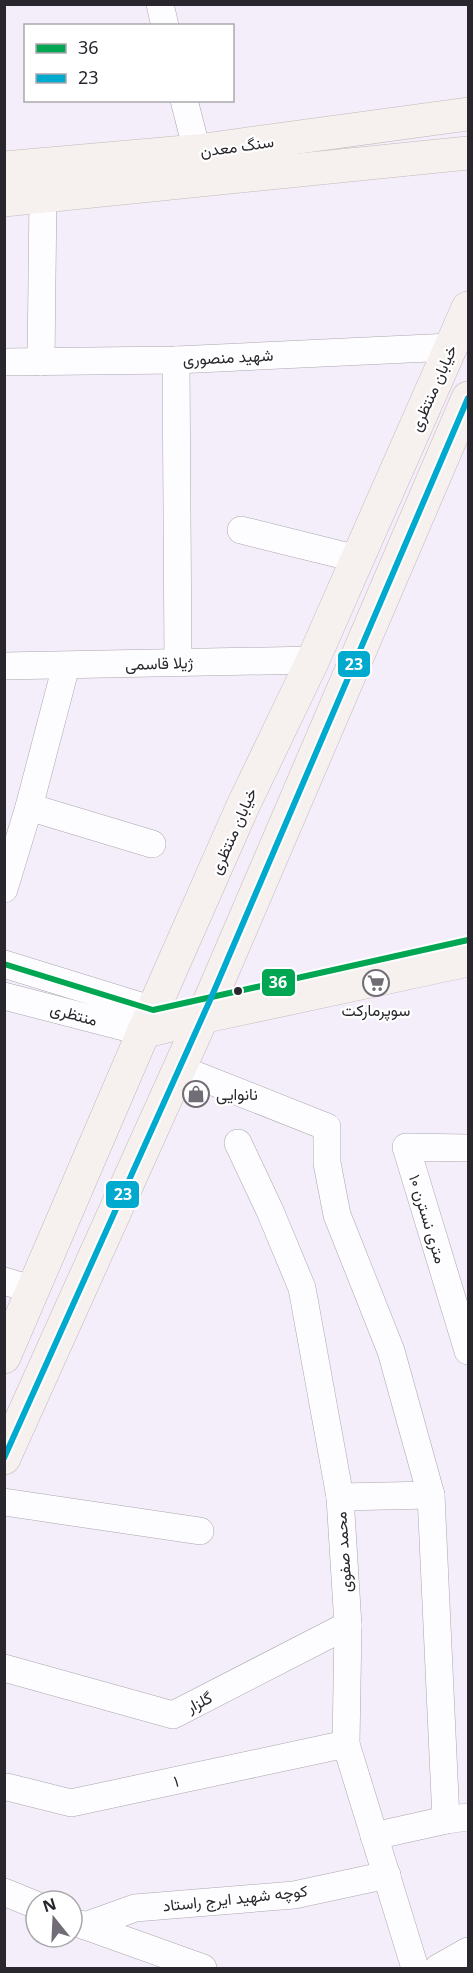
<svg xmlns="http://www.w3.org/2000/svg" width="473" height="1973" font-family="'Noto Sans',Vazirmatn,sans-serif">
<style>
.lines{fill:none;stroke-linecap:round;stroke-linejoin:round}
.minor-casing{stroke:#aba6af;stroke-width:28}
.major-casing{stroke:#c3b8b9;stroke-width:34}
.minor{stroke:#fdfcfe;stroke-width:27}
.major{stroke:#f6f0ee;stroke-width:33}
.bus-1-casing{stroke:#fff;stroke-width:10}
.bus-2-casing{stroke:#fff;stroke-width:10}
.bus-1{stroke:#00a651;stroke-width:6}
.bus-2{stroke:#00a9ce;stroke-width:6}
.bus-dot{fill:#2a262e;stroke:#fff;stroke-width:2}
.labels{text-anchor:middle;dominant-baseline:central;stroke-width:4.5;stroke-linejoin:round;paint-order:stroke}
.street-label{font-size:16px;fill:#2a262e;stroke:#fff}
.poi-label{font-size:16px;fill:#2a262e;stroke:#fff}
.line-badge{stroke:#fff;stroke-width:2}
.badge-label{font-size:16px;text-anchor:middle;font-weight:bold;fill:#fff}
</style>
<rect width="100%" height="100%" fill="#f4eefa"/>
<g class="lines">
<defs>
<g id="minor">
<polyline points="160,4 165,26"/>
<polyline points="184,100 197,151"/>
<polyline points="176,360 178,662"/>
<polyline points="4,362 176,360 451,347"/>
<polyline points="41,362 43,196"/>
<polyline points="241,530 358,559"/>
<polyline points="4,666 313,660"/>
<polyline points="29,807 152,844"/>
<polyline points="4,889 29,807 66,666"/>
<polyline points="4,964 153,1010"/>
<polyline points="4,996 143,1032"/>
<polyline points="178,1068 327,1127 327,1163 337,1215 391,1351 431,1495 446,1820"/>
<polyline points="238,1143 270,1211 302,1288 340,1497 348,1625 346,1744 415,1968"/>
<polyline points="468,1148 406,1147 468,1351"/>
<polyline points="4,1281 34,1290"/>
<polyline points="340,1497 431,1495"/>
<polyline points="4,1502 200,1531"/>
<polyline points="4,1668 173,1715 348,1625"/>
<polyline points="7,1787 71,1803 346,1744"/>
<polyline points="374,1836 446,1820 468,1817"/>
<polyline points="4,1892 36,1905"/>
<polyline points="80,1924 203,1968"/>
<polyline points="85,1926 135,1908 294,1895 387,1875"/>
<polyline points="438,1968 468,1951"/>
</g>
<g id="major">
<polyline points="4,168 197,151 468,114"/>
<polyline points="4,200 468,153"/>
<polyline points="143,1032 202,1017 468,960"/>
<polyline points="4,1357 153,1010 242,808 313,660 468,308"/>
<polyline points="4,1458 211,998 468,398"/>
</g>
</defs>
<use href="#minor" class="minor-casing"/>
<use href="#major" class="major-casing"/>
<use href="#minor" class="minor"/>
<use href="#major" class="major"/>
<defs>
<polyline id="bus-1" points="4,964 153,1010 468,940"/>
<polyline id="bus-2" points="4,1458 211,998 468,398"/>
</defs>
<use href="#bus-1" class="bus-1-casing"/>
<use href="#bus-2" class="bus-2-casing"/>
<use href="#bus-1" class="bus-1"/>
<use href="#bus-2" class="bus-2"/>
</g>
<defs>
<symbol id="supermarket-ring" viewBox="-11 -11 22 22"><circle r="9.5" fill="#fff" stroke="#716c75" stroke-width="1.5"/><path d="M-6-5.5h2.5l.6 2H6L4.5 2H-2.5L-4.4-4H-6ZM-1.5 3.2a1.3 1.3 0 1 0 .1 0ZM3 3.2a1.3 1.3 0 1 0 .1 0Z" fill="#716c75"/></symbol>
<symbol id="shop-ring" viewBox="-11 -11 22 22"><circle r="9.5" fill="#fff" stroke="#716c75" stroke-width="1.5"/><path d="M-5-2.5h2.3a2.7 3.5 0 0 1 5.4 0H5L5.5 6h-11ZM-1.5-2.5h3a1.5 2.3 0 0 0-3 0Z" fill="#716c75"/></symbol>
</defs>
<g fill-rule="evenodd">
<use href="#supermarket-ring" x="361" y="968" width="30" height="30"/>
<use href="#shop-ring" x="181" y="1079" width="30" height="30"/>
</g>
<circle class="bus-dot" cx="238" cy="991" r="5"/>
<g class="labels">
<g class="street-label">
<text transform="translate(237 146) rotate(-8)">سنگ معدن</text>
<text transform="translate(228 357) rotate(-3)">شهید منصوری</text>
<text transform="translate(433 388) rotate(-66)">خیابان منتظری</text>
<text transform="translate(159 663) rotate(-2)">ژیلا قاسمی</text>
<text transform="translate(233 831) rotate(-66)">خیابان منتظری</text>
<text transform="translate(74 1014) rotate(15)">منتظری</text>
<text transform="translate(428 1219) rotate(73)">۱۰ متری نسترن</text>
<text transform="translate(343 1552) rotate(-94)">محمد صفوی</text>
<text transform="translate(199 1702) rotate(-27)">گلزار</text>
<text transform="translate(176 1781) rotate(-12)">۱</text>
<text transform="translate(235 1898) rotate(-6)">کوچه شهید ایرج راستاد</text>
</g>
<g class="poi-label">
<text x="376" y="1010">سوپرمارکت</text>
<text x="216" y="1094" text-anchor="start">نانوایی</text>
</g>
</g>
<g class="line-badge">
<rect x="337" y="650" width="34" height="28" rx="6" fill="#00a9ce"/>
<rect x="261" y="968" width="35" height="29" rx="6" fill="#00a651"/>
<rect x="105" y="1180" width="35" height="29" rx="6" fill="#00a9ce"/>
</g>
<g class="badge-label">
<text x="354" y="670">23</text>
<text x="278" y="988">36</text>
<text x="123" y="1200">23</text>
</g>
<rect width="473" height="1973" fill="none" stroke="#2a262e" stroke-width="12"/>
<rect x="24" y="24" width="210" height="78" fill="#ffffff" stroke="#aaa8ab" stroke-width="1.5"/>
<rect x="36" y="44" width="30" height="9" fill="#00a651" stroke="#aaa8ab" stroke-width="1.5"/>
<text x="78" y="54" font-size="18" fill="#2a262e">36</text>
<rect x="36" y="74" width="30" height="9" fill="#00a9ce" stroke="#aaa8ab" stroke-width="1.5"/>
<text x="78" y="84" font-size="18" fill="#2a262e">23</text>
<g transform="translate(54 1919) rotate(342)"><circle r="28" fill="#ffffff" stroke="#aaa8ab" stroke-width="1.5"/>
<path d="M0-4.5L10 22L0 15L-10 22Z" fill="#716c75"/>
<text y="-9" font-size="16" font-weight="bold" text-anchor="middle" fill="#2a262e">N</text>
</g>
</svg>
